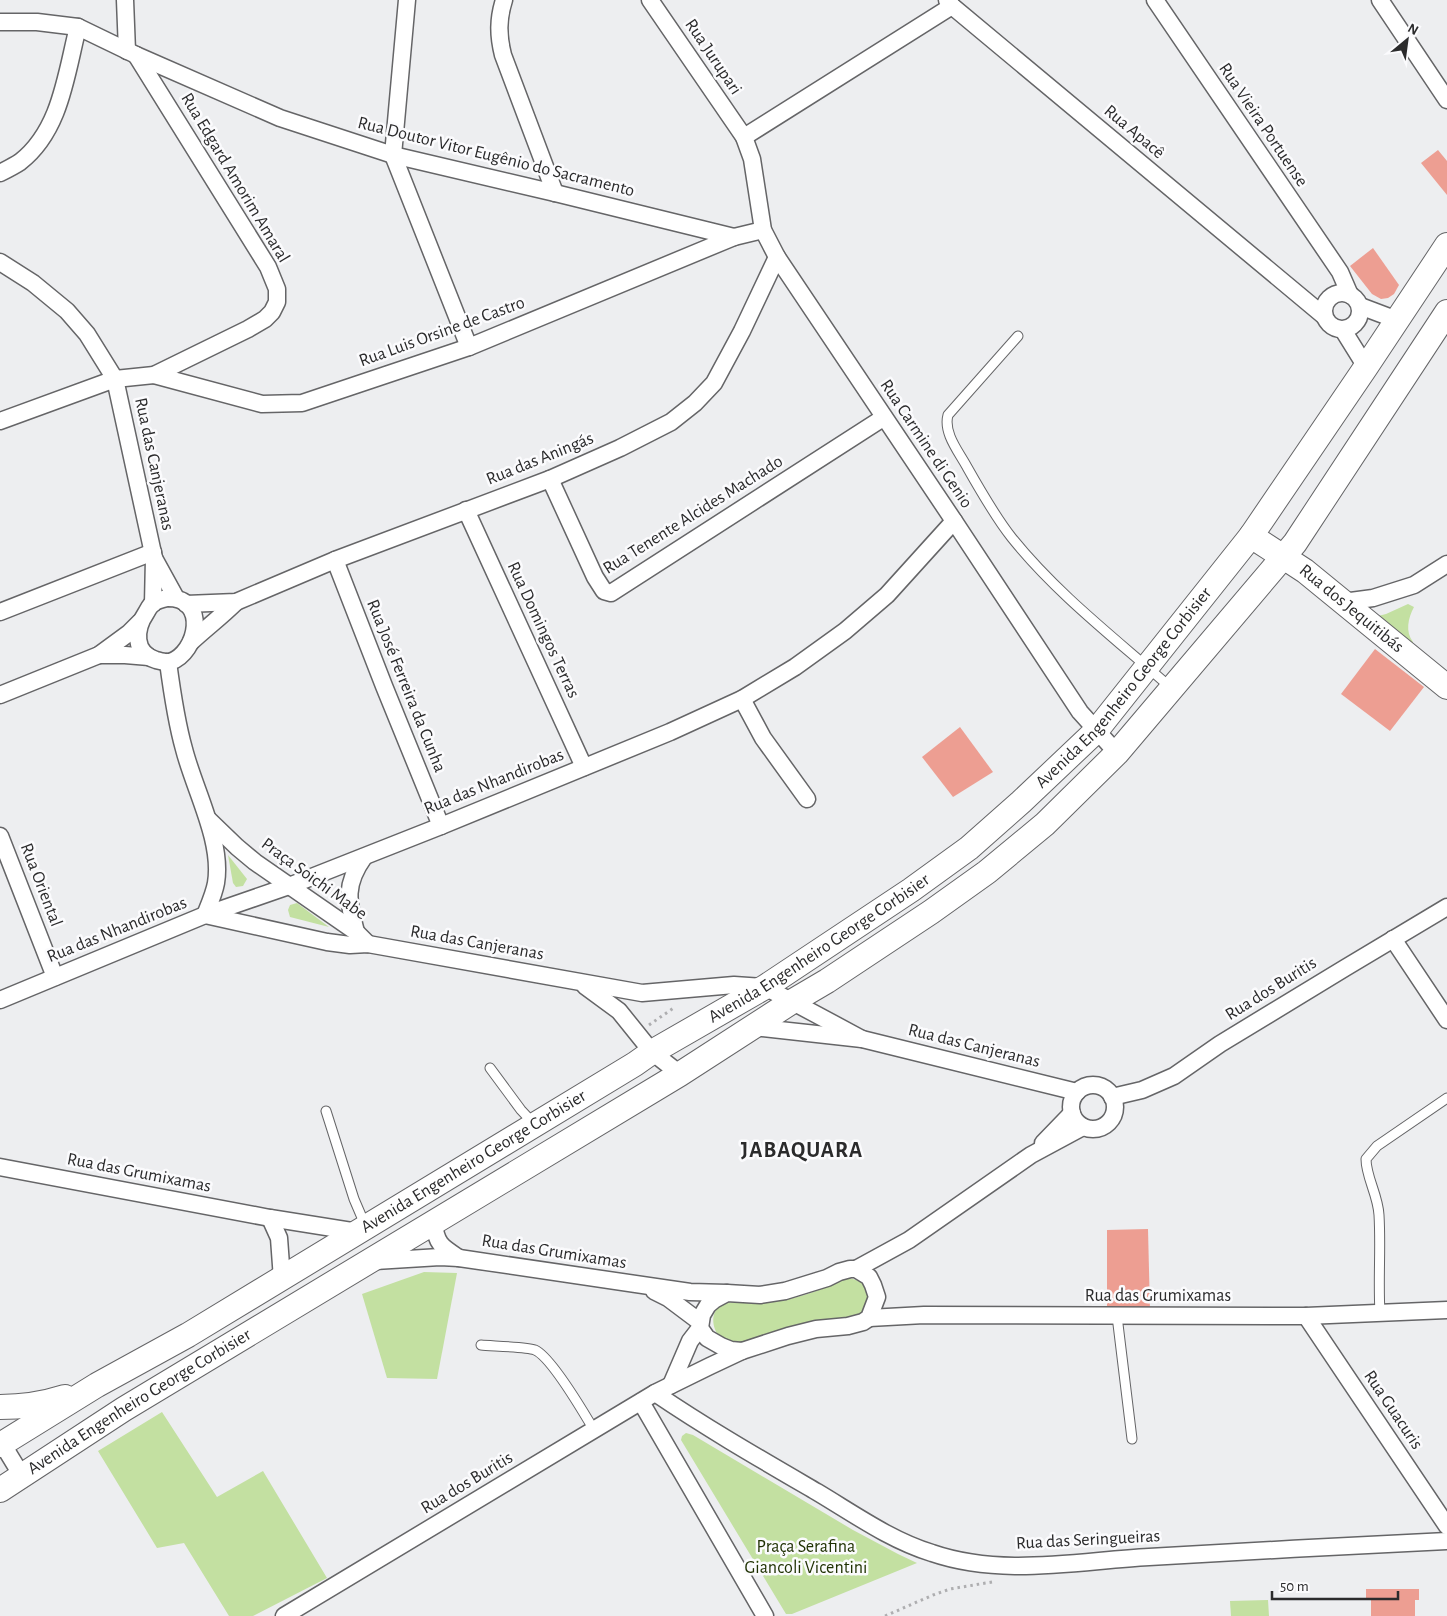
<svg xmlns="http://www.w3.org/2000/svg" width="1447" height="1616" font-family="'Alegreya Sans',sans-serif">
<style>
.green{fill:#c3e0a1}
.building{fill:#ed9e92}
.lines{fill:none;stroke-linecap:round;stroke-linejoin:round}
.lane-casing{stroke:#656567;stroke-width:11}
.street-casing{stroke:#656567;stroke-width:19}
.secondary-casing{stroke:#656567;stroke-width:26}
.path{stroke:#aeaeb0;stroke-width:3;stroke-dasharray:2.5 4;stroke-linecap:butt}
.lane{stroke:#fff;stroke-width:9}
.street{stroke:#fff;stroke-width:16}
.secondary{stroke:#fff;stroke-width:24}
.labels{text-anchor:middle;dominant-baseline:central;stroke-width:5;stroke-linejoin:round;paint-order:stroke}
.street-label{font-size:18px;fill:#2b2b2c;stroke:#fbfbfd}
.park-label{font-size:18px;fill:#1e3000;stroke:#fbfbfd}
.district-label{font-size:22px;font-weight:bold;letter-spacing:1px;fill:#2b2b2c;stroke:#fbfbfd}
</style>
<rect width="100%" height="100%" fill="#edeef0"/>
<g class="green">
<path d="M 1408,604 L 1414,607 C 1408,618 1405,632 1413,642 L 1410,648 L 1378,616 L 1386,614 Z"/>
<polygon points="228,855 247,879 243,886 236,887 233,883"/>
<polygon points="297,903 329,927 290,917 288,910 290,905"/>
<polygon points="424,1272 457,1273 437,1379 387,1378 362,1294"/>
<path d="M 846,1278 C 859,1279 866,1284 871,1296 L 861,1316 L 741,1345 C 732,1345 727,1342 720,1337 C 711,1328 710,1310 723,1304 C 730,1300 754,1304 765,1303 C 792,1300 822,1291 846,1278 Z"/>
<polygon points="162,1412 217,1497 263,1471 327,1578 253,1616 229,1616 184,1543 157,1548 98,1451"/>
<polygon points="686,1433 693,1435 853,1530 898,1554 917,1563 792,1614 786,1614 681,1440 682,1436"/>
<polygon points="1268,1600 1269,1616 1231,1616 1230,1601"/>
</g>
<g class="building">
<polygon points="1438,150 1447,161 1447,195 1421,163"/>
<polygon points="1373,248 1399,285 1394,294 1388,298 1381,299 1372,294 1350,266"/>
<polygon points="1375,649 1424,687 1390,731 1341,694"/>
<polygon points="960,727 993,772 953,797 922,757"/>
<polygon points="1148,1229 1150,1311 1107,1311 1107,1230"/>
<polygon points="1366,1589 1419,1589 1419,1600 1415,1600 1415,1616 1371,1616 1371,1598 1366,1598"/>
</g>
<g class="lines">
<defs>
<g id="lane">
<path d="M 1018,336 L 948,415 C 943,433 959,452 967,467 C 980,490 996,518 1012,538 C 1058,595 1116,639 1170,687"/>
<polyline points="490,1068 521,1110 535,1125"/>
<polyline points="326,1111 354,1199 366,1227"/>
<path d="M 1380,1313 C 1378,1280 1381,1248 1379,1215 C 1378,1195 1366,1177 1366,1159 L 1377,1146 L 1447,1098"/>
<polyline points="1117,1316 1132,1439"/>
<path d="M 481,1345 C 491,1346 528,1347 535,1350 C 551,1357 584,1413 594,1430"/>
</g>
<g id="street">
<polyline points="125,0 127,51"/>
<polyline points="407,0 393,155 469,347"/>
<path d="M 504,0 C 498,19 498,35 503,55 L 555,193"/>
<polyline points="650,0 744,137 752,159 763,230 777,257 954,521 1080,712 1117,753"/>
<polyline points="947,0 952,6 1324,316"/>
<polyline points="1155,0 1340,272 1350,295"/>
<polyline points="1380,0 1447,100"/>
<polyline points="0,22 37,22 78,27 136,55 280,118 393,155 555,193 734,237 763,230"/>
<polyline points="744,137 952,6"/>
<path d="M 0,173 C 6,170 14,166 20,162 C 61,130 66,74 78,27"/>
<polyline points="0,262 33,283 67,311 87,334 115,379 154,558 153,604"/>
<circle cx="1342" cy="311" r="18"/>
<polyline points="1360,306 1397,320"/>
<polyline points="1343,330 1366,367"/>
<polyline points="154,375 262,404 302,403 469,347 734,237"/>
<polyline points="0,421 115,379 154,375 248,329 265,319 272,312 277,302 277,289 268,267 136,55"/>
<polyline points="550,479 595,577 604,591 611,593 883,418"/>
<polyline points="466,510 584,767"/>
<polyline points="154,558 176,598"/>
<polyline points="335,560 384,686 441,826"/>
<path d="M 167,598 C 209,597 198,653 170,662 C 166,663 160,661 156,660 C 133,653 135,629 146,613 C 148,610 150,605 153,603 C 156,601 163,599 167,598 Z"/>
<polyline points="1343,602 1373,598 1414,585 1447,564"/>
<polyline points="186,604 236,602 335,560 550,479 620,448 671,422 695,403 714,383 742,331 777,257"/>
<polyline points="0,612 153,552"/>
<path d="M 191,642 C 206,628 222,616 236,602"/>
<polyline points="99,655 125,655 149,657"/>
<path d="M 168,662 C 172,692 176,721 184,749 C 194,789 223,841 216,883 C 214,894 209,905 205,915 L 327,942 L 350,945 L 368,944 L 642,993 L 734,985 L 765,987 L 862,1039"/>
<polyline points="0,695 99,655 129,633 140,622"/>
<polyline points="742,699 763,738 807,799"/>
<polyline points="209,820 237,847 255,862 356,932 368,944"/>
<polyline points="0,836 55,977"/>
<path d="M 356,932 C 348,901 344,885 364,857"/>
<polyline points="1393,939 1447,1020"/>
<polyline points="585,986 619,1011 652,1052 680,1074"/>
<polyline points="0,1000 205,915 289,886 441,826 670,732 742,699 795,667 845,631 887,595 954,521"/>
<polyline points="753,1027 862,1039 1077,1092"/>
<circle cx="1093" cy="1107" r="22"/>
<polyline points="1112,1097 1142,1090 1174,1076 1220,1044 1345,968 1447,907"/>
<polyline points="1043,1143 1072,1113"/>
<polyline points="0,1167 270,1218 358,1232"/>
<polyline points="270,1218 279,1238 282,1279"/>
<path d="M 434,1223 C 436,1244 442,1247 459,1258"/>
<polyline points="375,1261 440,1257 459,1258 690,1292 727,1293"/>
<polygon points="850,1269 856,1269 869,1277 873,1285 877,1297 869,1318 863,1322 848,1326 816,1329 788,1336 742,1351 731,1350 721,1346 707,1338 700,1328 702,1315 708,1305 714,1300 727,1293 760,1295 785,1291 827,1278 839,1272"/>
<polyline points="856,1269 909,1240 1031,1155 1083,1127"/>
<polyline points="654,1291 668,1298 700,1322"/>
<polyline points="1306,1316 1447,1526"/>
<polyline points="869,1318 924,1315 1306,1316 1447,1310"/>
<polyline points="671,1385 690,1341 700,1328"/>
<path d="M 655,1393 C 708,1429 762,1460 817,1492 C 854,1514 890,1540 932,1553 C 1002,1577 1077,1561 1149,1557 C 1248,1551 1348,1546 1447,1541"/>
<polyline points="641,1402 765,1616"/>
<polyline points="0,1440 22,1476"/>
<polyline points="284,1616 655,1393 710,1366 742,1351"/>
</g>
<g id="secondary">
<path id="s1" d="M 1251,536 L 1305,571 L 1447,687"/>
<path d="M 0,1407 C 23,1407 43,1404 65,1397"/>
<path id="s2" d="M 0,1445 L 97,1385 L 188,1335 L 635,1064 L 652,1052 L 765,987 L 911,890 L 969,848 L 1021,802 L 1096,731 L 1251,536 L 1366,367 L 1447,245"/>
<path id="s3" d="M 0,1490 L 124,1409 L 680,1074 L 793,1001 L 827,981 L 931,912 L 987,872 L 1045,824 L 1117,753 L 1295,543 L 1447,312"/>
</g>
</defs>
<use href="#lane" class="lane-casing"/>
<use href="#street" class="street-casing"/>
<use href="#secondary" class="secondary-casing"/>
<g class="path">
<polyline points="649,1025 675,1007"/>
<polyline points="885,1616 933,1595 950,1589 992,1582"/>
</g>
<use href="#lane" class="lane"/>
<use href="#street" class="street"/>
<use href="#secondary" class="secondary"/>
</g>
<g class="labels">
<g class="street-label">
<text transform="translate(713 57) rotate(56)">Rua Jurupari</text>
<text transform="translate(1263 125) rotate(56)">Rua Vieira Portuense</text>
<text transform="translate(1134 132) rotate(40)">Rua Apacê</text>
<text transform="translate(496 157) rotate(14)">Rua Doutor Vitor Eugênio do Sacramento</text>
<text transform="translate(235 178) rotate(59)">Rua Edgard Amorim Amaral</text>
<text transform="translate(442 332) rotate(-20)">Rua Luis Orsine de Castro</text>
<text transform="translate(926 444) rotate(56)">Rua Carmine di Genio</text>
<text transform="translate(540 459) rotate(-22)">Rua das Aningás</text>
<text transform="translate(154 464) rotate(78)">Rua das Canjeranas</text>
<text transform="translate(693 515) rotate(-32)">Rua Tenente Alcides Machado</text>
<text stroke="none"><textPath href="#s1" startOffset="124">Rua dos Jequitibás</textPath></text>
<text transform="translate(543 630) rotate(65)">Rua Domingos Terras</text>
<text transform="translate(406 686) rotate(68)">Rua José Ferreira da Cunha</text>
<text stroke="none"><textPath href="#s2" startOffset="1362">Avenida Engenheiro George Corbisier</textPath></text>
<text transform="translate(494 782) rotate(-22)">Rua das Nhandirobas</text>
<text transform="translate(314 879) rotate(36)">Praça Soichi Mabe</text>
<text transform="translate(41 885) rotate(69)">Rua Oriental</text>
<text transform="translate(117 930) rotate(-22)">Rua das Nhandirobas</text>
<text transform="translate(477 943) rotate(10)">Rua das Canjeranas</text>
<text stroke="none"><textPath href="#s2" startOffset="958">Avenida Engenheiro George Corbisier</textPath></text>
<text transform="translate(1271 989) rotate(-32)">Rua dos Buritis</text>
<text transform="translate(974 1046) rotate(14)">Rua das Canjeranas</text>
<text stroke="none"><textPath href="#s2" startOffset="552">Avenida Engenheiro George Corbisier</textPath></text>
<text transform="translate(139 1173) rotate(11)">Rua das Grumixamas</text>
<text transform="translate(554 1252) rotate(9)">Rua das Grumixamas</text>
<text x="1158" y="1296">Rua das Grumixamas</text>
<text stroke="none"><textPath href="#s3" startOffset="165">Avenida Engenheiro George Corbisier</textPath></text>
<text transform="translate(1393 1410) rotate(56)">Rua Guacuris</text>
<text transform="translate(467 1483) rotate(-31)">Rua dos Buritis</text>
<text transform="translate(1088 1540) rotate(-3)">Rua das Seringueiras</text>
</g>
<g class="park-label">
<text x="806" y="1547">Praça Serafina<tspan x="806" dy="21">Giancoli Vicentini</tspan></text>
</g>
<g class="district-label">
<text x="802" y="1150">JABAQUARA</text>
</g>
</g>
<g transform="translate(1407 40) rotate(29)" stroke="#fbfbfd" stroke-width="4" paint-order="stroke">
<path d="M0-4L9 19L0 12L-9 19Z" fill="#2b2b2c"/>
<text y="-8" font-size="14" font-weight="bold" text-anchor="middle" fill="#2b2b2c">N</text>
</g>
<path d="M1272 1591v8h126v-8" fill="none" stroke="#2b2b2c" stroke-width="2.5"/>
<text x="1280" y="1591" font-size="15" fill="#2b2b2c" stroke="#fbfbfd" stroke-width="4" paint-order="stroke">50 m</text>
</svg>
